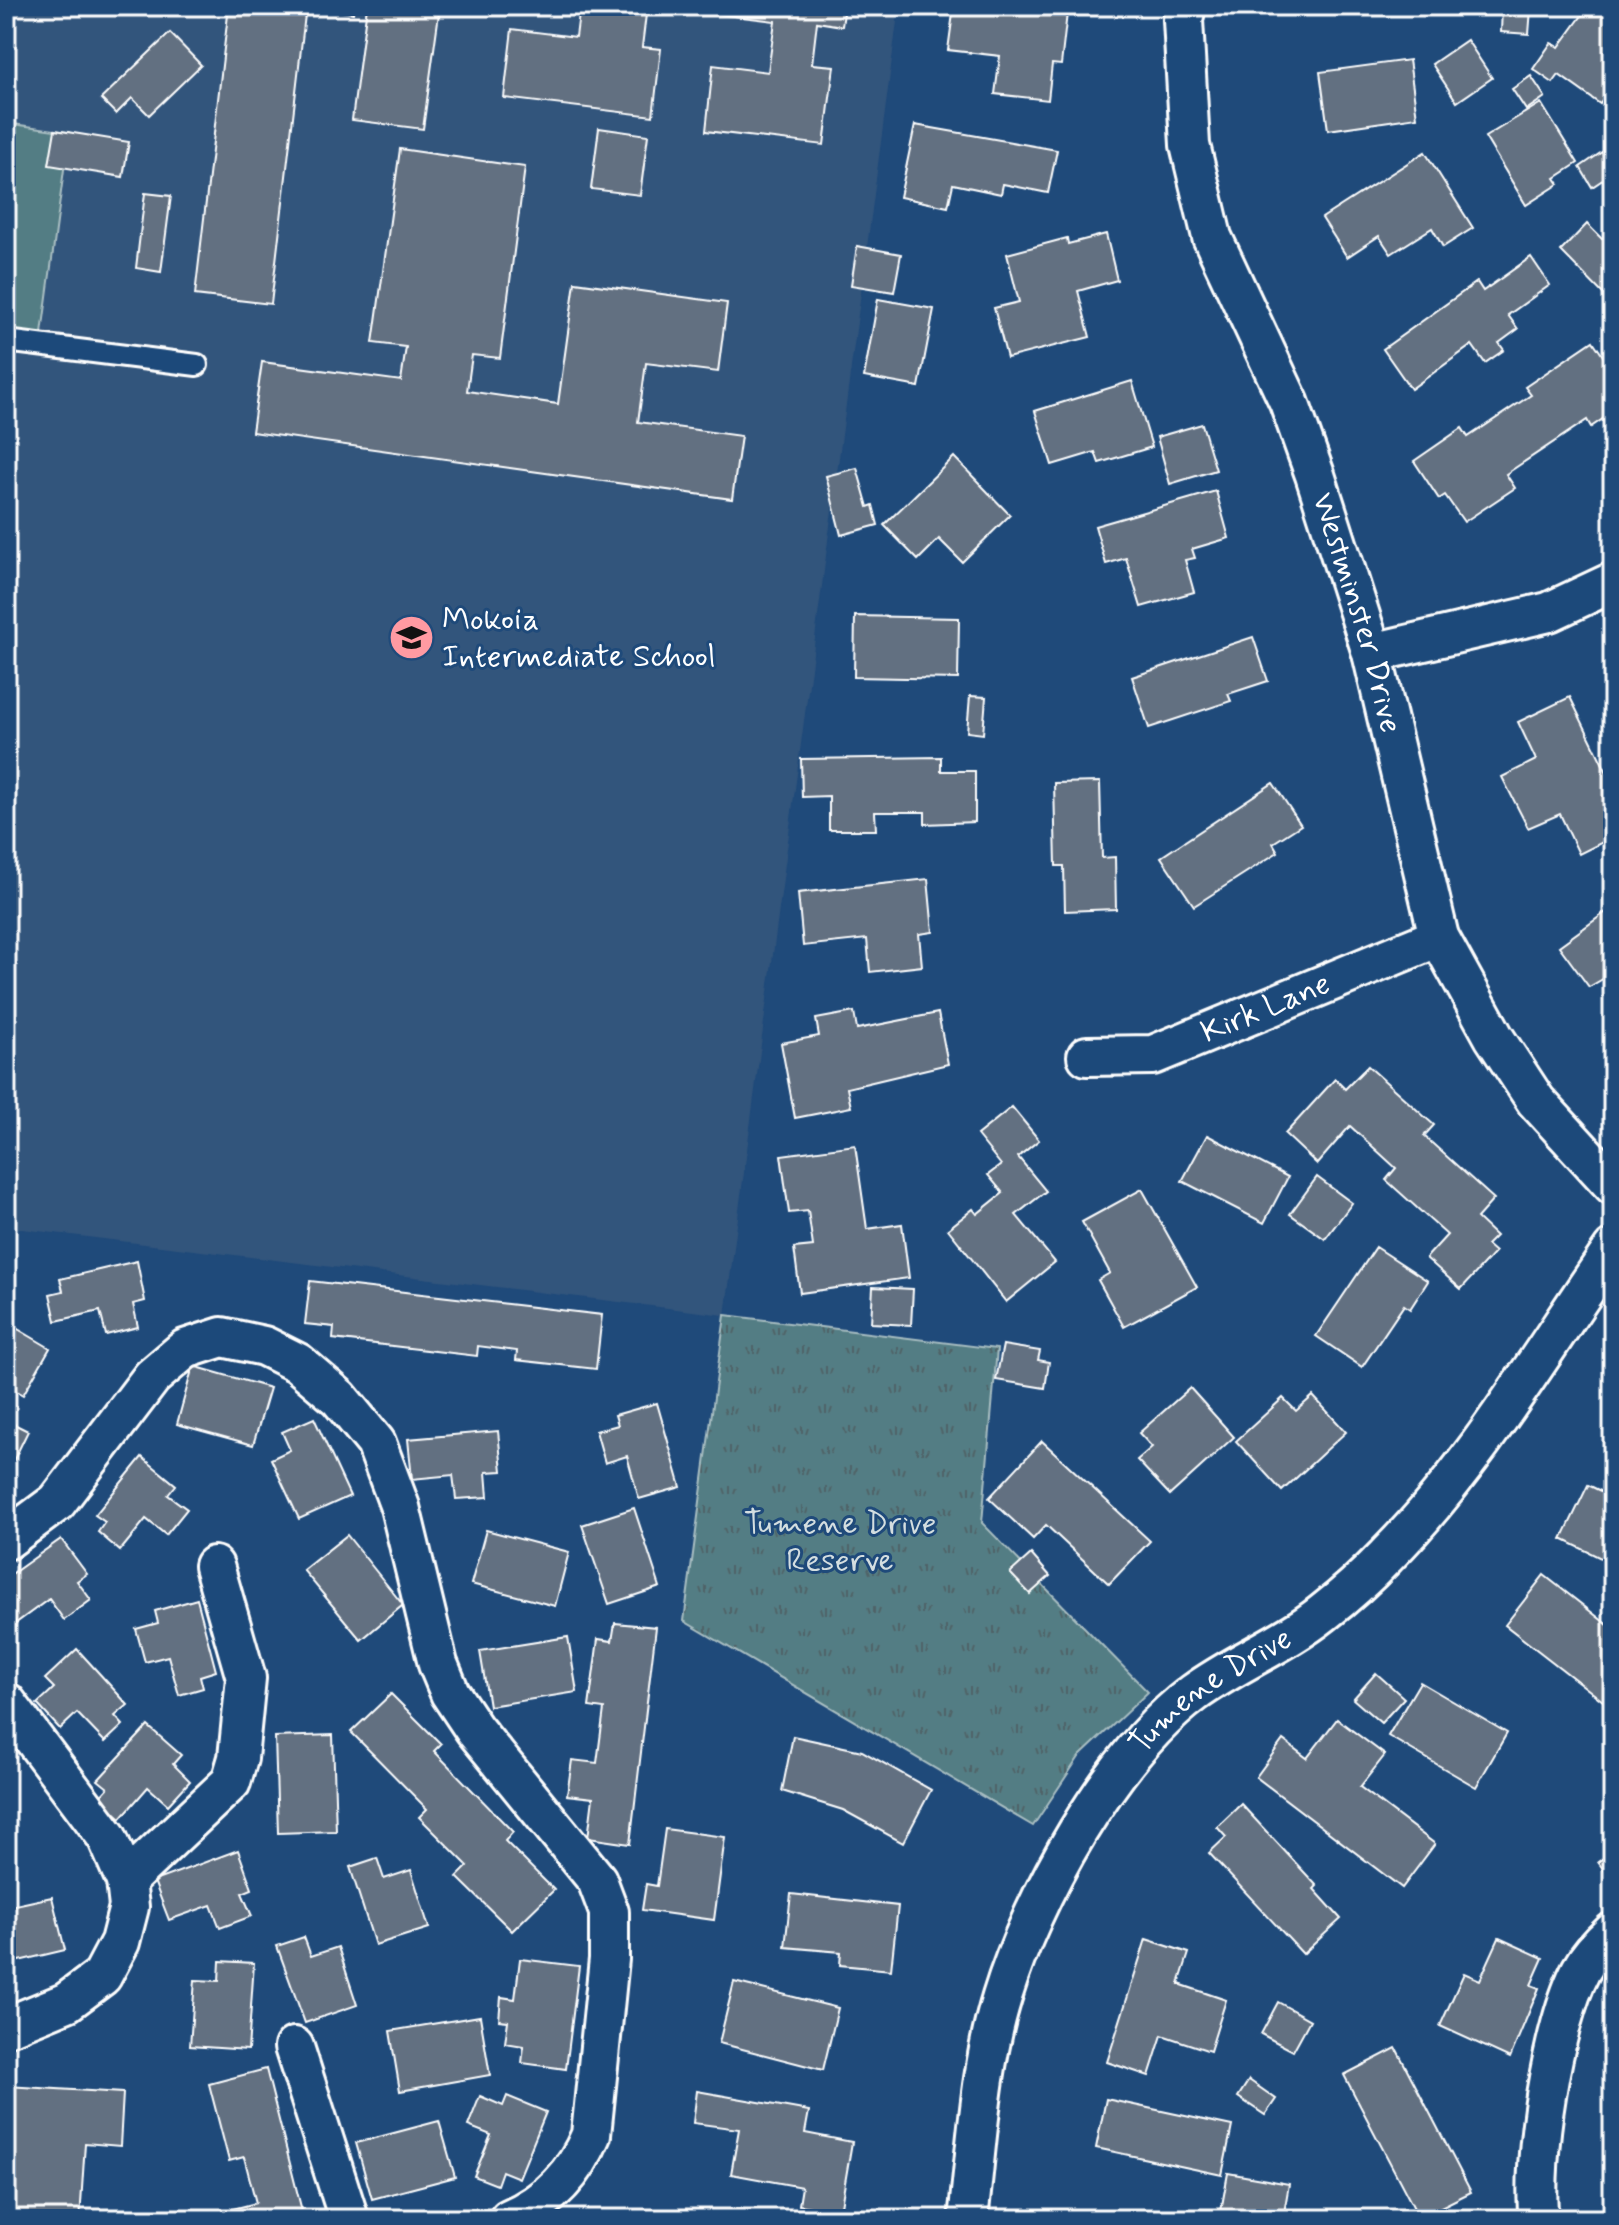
<svg xmlns="http://www.w3.org/2000/svg" width="1619" height="2225" font-family="Mynerve,sans-serif">
<style>
.built{fill:#33557c}
.grass{fill:url(#grass-tufts);stroke:#a9bec2;stroke-width:2}
.pitch{fill:#537d84;stroke:#a9bec2;stroke-width:2}
.building{fill:#627081;stroke:#fff;stroke-width:2}
.lines{fill:none;stroke-linecap:round;stroke-linejoin:round}
.service-casing{stroke:#fff;stroke-width:26}
.minor-casing{stroke:#fff;stroke-width:44}
.service{stroke:#1f4a7a;stroke-width:20}
.minor{stroke:#1f4a7a;stroke-width:38}
.labels{text-anchor:middle;dominant-baseline:central;stroke-width:6;stroke-linejoin:round;paint-order:stroke}
.street-label{font-size:32px;fill:#fff;stroke:#1f4a7a}
.poi-label{font-size:32px;fill:#fff;stroke:#1f4a7a;text-anchor:start}
.park-label{font-size:32px;fill:#d4dee0;stroke:#1f4a7a}
</style>
<defs>
<pattern id="grass-tufts" width="24" height="20" patternUnits="userSpaceOnUse" patternTransform="scale(2)"><rect width="24" height="20" fill="#537d84"/><path d="M3 7l-1-3M5 7V3M7 7l1-3M15 17l-1-3M17 17v-4M19 17l1-3" fill="none" stroke="#506468"/></pattern>
</defs>
<rect width="100%" height="100%" fill="#1f4a7a"/>
<filter id="ink" filterUnits="userSpaceOnUse"><feTurbulence type="fractalNoise" baseFrequency=".0125" numOctaves="2"/><feDisplacementMap in="SourceGraphic" scale="16" xChannelSelector="R" yChannelSelector="G"/><feConvolveMatrix kernelMatrix="1 2 1 2 8 2 1 2 1" color-interpolation-filters="sRGB"/></filter>
<g filter="url(#ink)">
<polygon class="built" points="6,6 899,6 725,1315 6,1227"/>
<polygon class="grass" points="725,1315 997,1349 982,1523 1148,1692 1079,1757 1033,1826 684,1621"/>
<polygon class="pitch" points="6,123 69,132 42,334 6,330"/>
<g class="building">
<polygon points="229,6 306,6 271,304 195,295"/>
<polygon points="314,6 354,6 353,13"/>
<polygon points="367,6 440,6 423,129 352,120"/>
<polygon points="580,6 647,6 642,47 661,49 653,116 504,98 512,29 576,37"/>
<polygon points="652,6 845,6 842,26 817,22 812,64 834,66 824,145 706,131 713,65 768,72 775,21"/>
<polygon points="954,6 1007,6 1067,13 1061,65 1052,64 1048,100 995,94 1000,56 948,50"/>
<polygon points="1552,6 1552,11 1531,9 1529,34 1501,32 1502,8 1488,7"/>
<polygon points="1571,6 1613,6 1613,86 1600,104 1559,75 1553,83 1533,69 1551,43 1559,47 1583,14"/>
<polygon points="170,33 201,65 149,115 132,98 116,114 101,99"/>
<polygon points="1467,40 1492,78 1457,102 1432,64"/>
<polygon points="1409,60 1417,117 1328,130 1320,72"/>
<polygon points="1531,76 1545,97 1526,110 1512,89"/>
<polygon points="1541,103 1578,163 1555,178 1559,184 1526,205 1485,137"/>
<polygon points="915,125 1057,150 1048,193 1003,184 1001,194 953,184 948,207 900,197"/>
<polygon points="599,128 648,135 640,195 591,189"/>
<polygon points="55,130 129,142 123,177 49,165"/>
<polygon points="400,149 525,167 500,358 472,355 467,391 558,404 575,282 727,303 718,372 646,363 638,422 741,436 732,499 252,432 262,362 401,381 406,347 373,343"/>
<polygon points="1425,152 1473,228 1443,247 1432,228 1391,254 1379,236 1347,257 1322,218"/>
<polygon points="1602,152 1613,173 1592,187 1580,167"/>
<polygon points="145,193 171,196 161,272 136,268"/>
<polygon points="1587,224 1602,239 1613,227 1613,304 1561,251"/>
<polygon points="1106,234 1117,280 1078,291 1090,337 1007,358 994,308 1019,302 1007,254 1067,238 1068,244"/>
<polygon points="857,246 901,254 894,292 851,285"/>
<polygon points="1531,257 1550,285 1508,315 1518,329 1499,343 1504,350 1485,363 1472,345 1411,389 1383,349 1477,282 1483,291"/>
<polygon points="878,299 934,309 919,387 864,377"/>
<polygon points="1593,341 1613,371 1613,412 1591,427 1587,420 1506,474 1515,488 1464,522 1445,495 1439,499 1414,461 1462,428 1468,437 1531,395 1525,387"/>
<polygon points="1132,381 1152,447 1099,463 1095,452 1052,465 1035,411"/>
<polygon points="1202,424 1216,470 1170,484 1157,437"/>
<polygon points="954,457 1010,515 962,562 939,539 918,560 884,525"/>
<polygon points="857,468 868,507 873,505 878,525 841,535 826,476"/>
<polygon points="1216,491 1229,538 1192,549 1195,558 1185,560 1194,592 1141,607 1126,558 1106,564 1095,526"/>
<polygon points="855,616 959,618 958,679 854,677"/>
<polygon points="1253,637 1268,681 1228,694 1231,701 1149,728 1132,677"/>
<polygon points="970,696 986,697 983,734 967,732"/>
<polygon points="1570,697 1613,785 1613,837 1579,854 1560,814 1528,828 1502,777 1536,760 1518,722"/>
<polygon points="941,757 941,771 975,771 975,822 925,824 925,812 875,812 876,830 829,830 829,796 802,797 801,759"/>
<polygon points="1100,782 1102,858 1115,857 1116,909 1065,911 1064,866 1056,866 1054,783"/>
<polygon points="1273,783 1301,825 1273,843 1278,852 1194,906 1161,857"/>
<polygon points="928,879 933,932 919,934 922,966 870,972 867,939 803,946 798,893"/>
<polygon points="1613,907 1613,973 1589,987 1559,946"/>
<polygon points="854,1012 857,1029 938,1013 948,1064 847,1088 851,1107 795,1118 781,1043 819,1036 816,1019"/>
<polygon points="1368,1066 1434,1125 1424,1136 1494,1199 1477,1218 1496,1236 1487,1245 1495,1252 1461,1289 1426,1258 1447,1235 1386,1180 1396,1168 1350,1126 1317,1164 1285,1134 1335,1079 1345,1089"/>
<polygon points="1012,1107 1039,1140 1018,1157 1046,1191 1016,1215 1055,1262 1006,1302 948,1229 973,1209 977,1214 1003,1193 988,1175 1001,1165 977,1135"/>
<polygon points="1207,1135 1288,1177 1264,1223 1182,1181"/>
<polygon points="855,1145 867,1229 902,1224 909,1278 800,1293 794,1248 813,1246 808,1211 789,1213 781,1155"/>
<polygon points="1317,1177 1352,1203 1325,1239 1290,1214"/>
<polygon points="1142,1189 1197,1287 1124,1327 1098,1280 1110,1273 1082,1222"/>
<polygon points="1376,1247 1428,1281 1410,1309 1404,1305 1362,1367 1316,1336"/>
<polygon points="137,1261 145,1301 133,1304 138,1327 106,1335 100,1311 56,1321 50,1294 63,1291 60,1279"/>
<polygon points="310,1281 602,1315 596,1369 516,1360 517,1351 478,1346 477,1356 333,1339 334,1327 305,1324"/>
<polygon points="873,1287 913,1289 911,1325 871,1323"/>
<polygon points="6,1322 50,1348 23,1395 6,1385"/>
<polygon points="1003,1345 1040,1351 1038,1360 1049,1362 1045,1388 996,1380"/>
<polygon points="193,1366 270,1388 253,1445 177,1424"/>
<polygon points="1190,1388 1234,1437 1170,1495 1137,1460 1152,1447 1139,1433"/>
<polygon points="1313,1396 1346,1432 1282,1491 1236,1441 1283,1398 1296,1411"/>
<polygon points="657,1403 681,1487 639,1499 627,1456 605,1463 596,1431 618,1425 615,1415"/>
<polygon points="314,1418 350,1496 299,1519 271,1459 290,1450 282,1432"/>
<polygon points="6,1420 28,1431 6,1476"/>
<polygon points="498,1431 502,1471 486,1472 488,1497 456,1499 453,1475 412,1479 408,1439"/>
<polygon points="1042,1441 1150,1541 1109,1584 1046,1525 1033,1539 989,1498"/>
<polygon points="142,1457 176,1485 168,1495 187,1509 166,1535 146,1519 120,1551 98,1532 105,1522 95,1515"/>
<polygon points="1588,1485 1613,1497 1613,1564 1562,1539"/>
<polygon points="634,1508 660,1587 609,1604 582,1525"/>
<polygon points="486,1530 569,1552 555,1606 471,1584"/>
<polygon points="347,1535 403,1605 361,1640 303,1570"/>
<polygon points="61,1539 87,1574 77,1581 91,1600 64,1620 49,1599 16,1623 6,1609 6,1578"/>
<polygon points="1031,1554 1050,1576 1030,1594 1010,1573"/>
<polygon points="1544,1575 1613,1629 1612,1708 1505,1625"/>
<polygon points="197,1599 216,1671 200,1676 203,1688 179,1695 168,1656 145,1662 136,1629 158,1623 155,1611"/>
<polygon points="615,1623 656,1627 630,1844 588,1838 593,1798 567,1795 572,1760 597,1763 604,1709 589,1707 598,1639 612,1641"/>
<polygon points="568,1637 577,1692 489,1706 480,1651"/>
<polygon points="77,1649 128,1705 115,1716 123,1725 105,1742 77,1713 60,1729 37,1704 54,1688 45,1679"/>
<polygon points="1376,1673 1404,1698 1381,1723 1353,1699"/>
<polygon points="1420,1682 1507,1733 1476,1787 1388,1736"/>
<polygon points="391,1694 441,1744 434,1751 513,1832 505,1841 554,1890 512,1931 457,1877 468,1866 419,1817 427,1809 351,1732"/>
<polygon points="1337,1719 1385,1755 1360,1787 1435,1844 1402,1888 1256,1777 1283,1740 1307,1758"/>
<polygon points="148,1726 181,1755 173,1764 190,1781 168,1805 148,1787 121,1818 99,1798 108,1788 98,1780"/>
<polygon points="333,1735 336,1831 278,1833 275,1737"/>
<polygon points="793,1736 862,1751 931,1790 903,1843 843,1810 782,1791"/>
<polygon points="1241,1804 1317,1886 1314,1889 1341,1919 1303,1954 1209,1853 1226,1837 1217,1827"/>
<polygon points="665,1829 725,1837 714,1920 642,1910 646,1884 657,1886"/>
<polygon points="238,1850 252,1889 242,1893 252,1916 220,1928 211,1905 169,1920 154,1881"/>
<polygon points="1613,1851 1613,1882 1598,1862"/>
<polygon points="377,1858 384,1879 411,1870 429,1928 375,1945 350,1867"/>
<polygon points="791,1894 898,1906 891,1970 840,1965 841,1952 785,1947"/>
<polygon points="52,1897 65,1950 6,1964 6,1907"/>
<polygon points="304,1937 311,1956 338,1947 357,2005 305,2023 277,1946"/>
<polygon points="1499,1938 1543,1958 1531,1985 1539,1988 1510,2058 1440,2026 1464,1973 1480,1980"/>
<polygon points="1146,1939 1189,1953 1179,1984 1226,2000 1210,2051 1162,2035 1149,2076 1107,2062"/>
<polygon points="520,1959 579,1966 566,2069 522,2063 524,2046 505,2043 508,2021 499,2020 501,1997 515,1999"/>
<polygon points="220,1961 254,1963 248,2050 190,2046 195,1980 219,1981"/>
<polygon points="734,1982 838,2008 823,2070 719,2043"/>
<polygon points="1278,2002 1310,2020 1293,2051 1261,2034"/>
<polygon points="480,2016 490,2075 400,2091 390,2031"/>
<polygon points="1396,2048 1471,2192 1419,2218 1344,2075"/>
<polygon points="266,2069 304,2219 232,2219 229,2210 256,2203 244,2157 229,2161 209,2084"/>
<polygon points="1249,2080 1276,2099 1265,2115 1238,2097"/>
<polygon points="6,2086 123,2093 120,2146 85,2143 80,2219 6,2219"/>
<polygon points="697,2091 809,2111 805,2133 852,2142 840,2212 799,2205 802,2187 731,2174 739,2129 693,2123"/>
<polygon points="480,2096 503,2106 507,2096 546,2112 519,2178 502,2171 497,2185 474,2176 491,2135 468,2126"/>
<polygon points="1106,2099 1232,2126 1222,2175 1096,2148"/>
<polygon points="439,2121 455,2177 372,2199 356,2143"/>
<polygon points="1228,2173 1289,2184 1283,2219 1221,2211"/>
</g>
<g class="lines">
<defs>
<polyline id="service" points="6,341 197,365"/>
<g id="minor">
<path id="s1" d="M 1186,6 L 1183,20 L 1190,145 L 1212,237 L 1289,402 L 1315,475 L 1372,653 L 1439,937 L 1494,1037 L 1536,1101 L 1613,1185"/>
<polyline points="1372,653 1549,612 1613,582"/>
<path id="s2" d="M 1087,1056 L 1153,1055 L 1439,937"/>
<path d="M 6,1540 L 57,1502 L 152,1377 L 185,1349 L 222,1337 L 264,1346 L 298,1363 L 339,1398 L 376,1443 L 400,1507 L 438,1664 L 450,1693 L 474,1729 L 597,1880 L 609,1912 L 609,1959 L 591,2135 C 575,2174 548,2202 509,2219"/>
<polyline points="6,1702 107,1837 126,1881 129,1907 120,1942 102,1976 67,2002 6,2027"/>
<polyline points="126,1881 231,1782 238,1758 246,1678 214,1566"/>
<polyline points="294,2047 349,2219"/>
<path id="s3" d="M 968,2219 C 977,2146 980,2068 1002,1997 C 1032,1898 1110,1756 1194,1693 C 1235,1663 1284,1644 1323,1613 C 1345,1596 1367,1576 1386,1556 C 1474,1468 1542,1351 1613,1249"/>
<path d="M 1539,2219 C 1531,2161 1553,2022 1581,1970 C 1588,1957 1602,1942 1613,1932"/>
</g>
</defs>
<use href="#service" class="service-casing"/>
<use href="#minor" class="minor-casing"/>
<use href="#service" class="service"/>
<use href="#minor" class="minor"/>
</g>
</g>
<defs>
<symbol id="school-disc" viewBox="-11 -11 22 22"><circle r="9.5" fill="#ff9aa2" stroke="#1f4a7a"/><path d="M0-5L7-2L0 1L-7-2ZM-4 1L0 2.5L4 1V4Q0 6-4 4Z" fill="#111"/></symbol>
</defs>
<g fill-rule="evenodd">
<use href="#school-disc" x="386" y="612" width="51" height="51"/>
</g>
<g class="labels">
<g class="street-label">
<text stroke="none"><textPath href="#s1" startOffset="638">Westminster Drive</textPath></text>
<text stroke="none"><textPath href="#s2" startOffset="188">Kirk Lane</textPath></text>
<text stroke="none"><textPath href="#s3" startOffset="604">Tumene Drive</textPath></text>
</g>
<g class="poi-label">
<text x="442" y="620">Mokoia<tspan x="442" dy="37">Intermediate School</tspan></text>
</g>
<g class="park-label">
<text x="840" y="1524">Tumene Drive<tspan x="840" dy="37">Reserve</tspan></text>
</g>
</g>
<rect width="1619" height="2225" fill="none" stroke="#1f4a7a" stroke-width="32"/>
<rect x="16" y="16" width="1587" height="2193" fill="none" stroke="#fff" stroke-width="3" filter="url(#ink)"/>
</svg>
